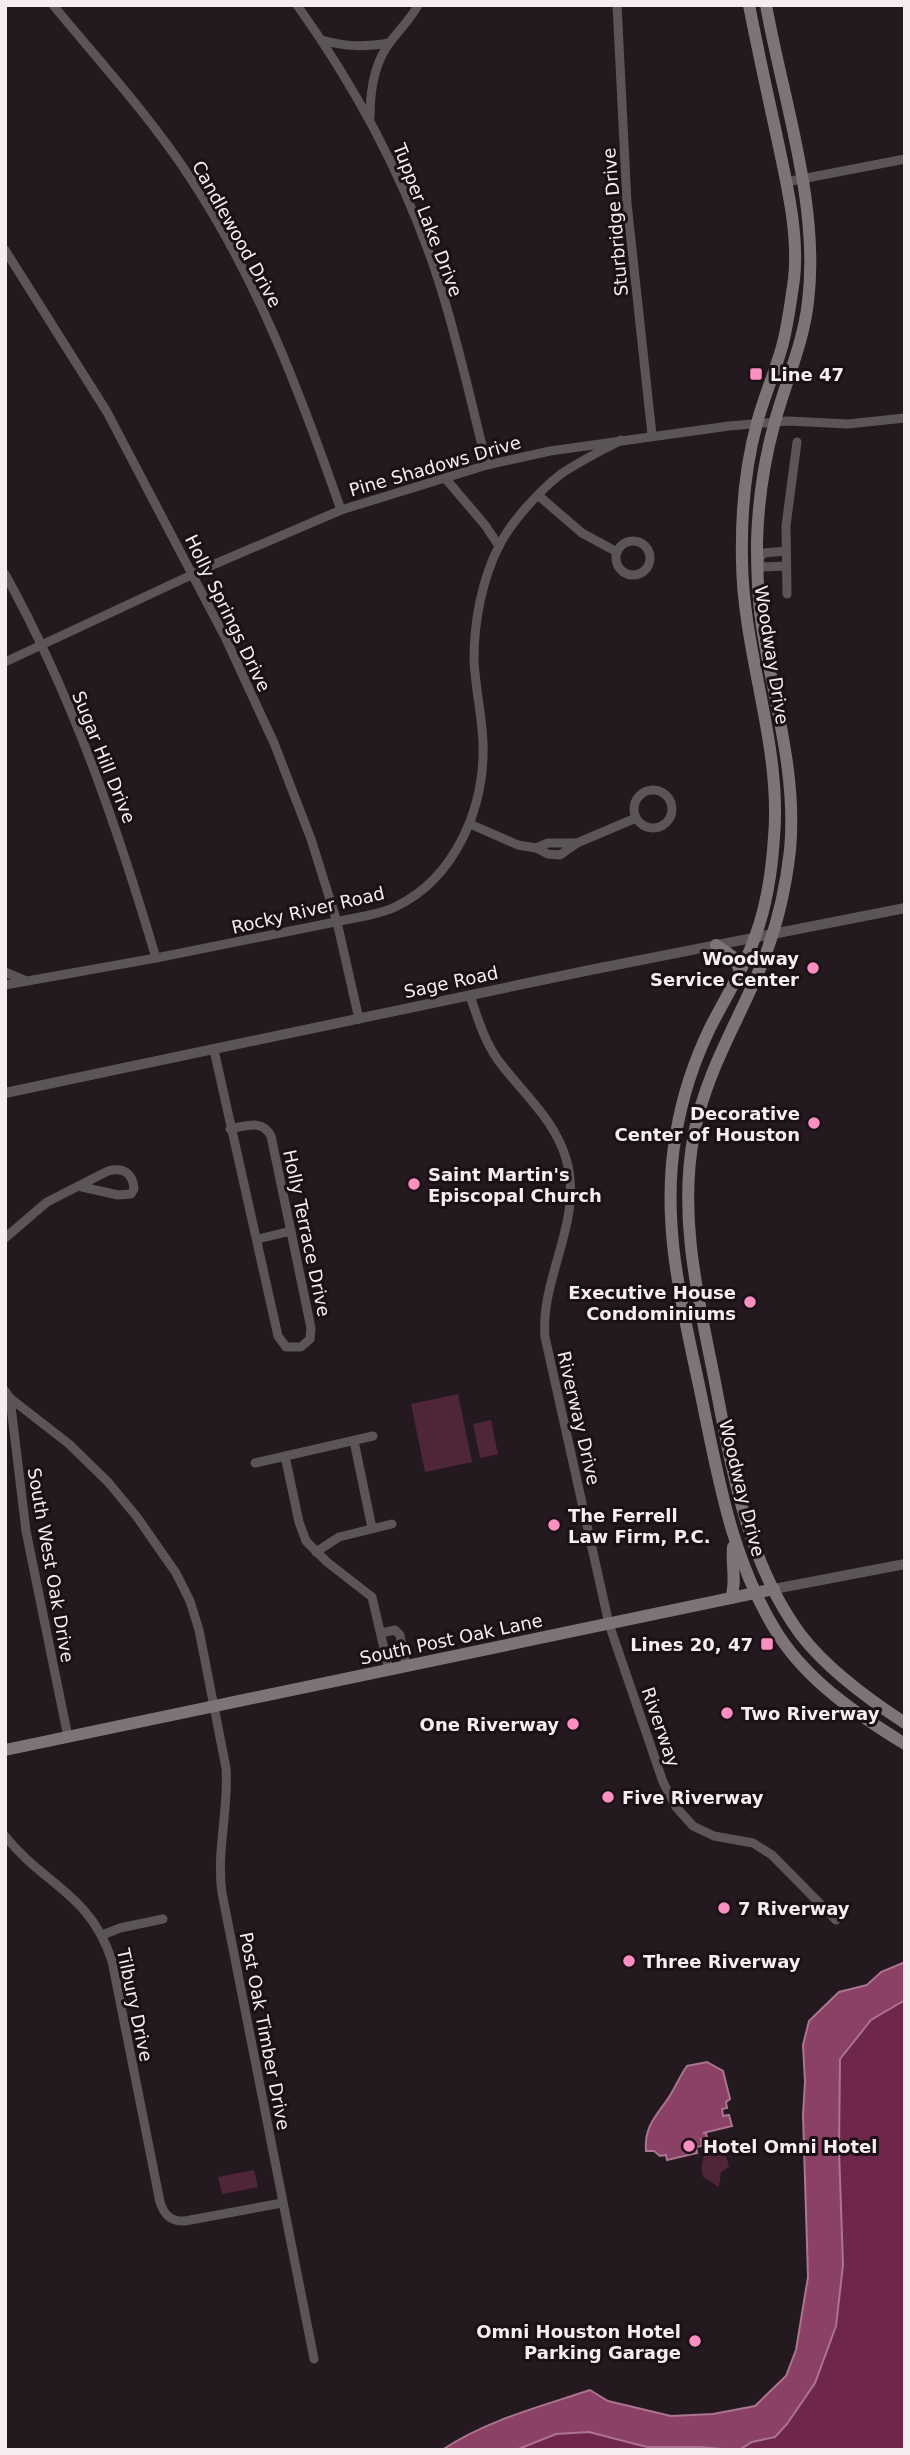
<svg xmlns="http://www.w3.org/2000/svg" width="910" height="2455" font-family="'DejaVu Sans',sans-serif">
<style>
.green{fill:#4f2539}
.forest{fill:#6e264b}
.water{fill:#8b4065;stroke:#ab748f;stroke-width:2}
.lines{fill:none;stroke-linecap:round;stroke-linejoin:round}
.minor{stroke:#5b5557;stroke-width:9}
.tertiary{stroke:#5b5557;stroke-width:10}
.secondary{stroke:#7e7478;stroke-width:12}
.poi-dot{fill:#fc8fc1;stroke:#1b1015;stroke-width:2.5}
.labels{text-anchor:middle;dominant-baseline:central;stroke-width:6;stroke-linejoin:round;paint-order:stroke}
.street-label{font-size:18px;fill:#f6edf1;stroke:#1b1015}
.poi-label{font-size:18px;font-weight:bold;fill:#f6edf1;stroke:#1b1015;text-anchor:start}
</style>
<rect width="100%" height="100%" fill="#24191e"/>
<g class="green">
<polygon points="458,1394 472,1462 425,1472 411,1404"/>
<polygon points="491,1420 498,1454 480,1458 473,1424"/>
<path d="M 716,2143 L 724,2147 L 729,2167 L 721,2172 L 719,2187 L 703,2177 C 700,2163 703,2151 716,2143 Z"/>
<polygon points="254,2170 258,2187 222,2194 218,2177"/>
</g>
<g class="forest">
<polygon points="905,2000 905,2450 739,2450 752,2442 775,2437 787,2424 815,2383 836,2326 840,2059 871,2020"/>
<polygon points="589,2432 647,2447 701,2447 733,2450 509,2450 556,2434"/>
</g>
<g class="water">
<path d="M 905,1962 L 905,2000 L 871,2020 L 840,2059 L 839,2150 L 843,2265 L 836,2326 L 815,2383 L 787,2424 L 775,2437 L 752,2442 L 739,2450 L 733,2450 L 701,2447 L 647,2447 L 589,2432 L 556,2434 L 516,2450 L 442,2450 C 487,2420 539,2407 590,2390 L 608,2401 L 671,2416 L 713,2414 L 755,2406 L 786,2376 L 796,2350 L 808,2277 L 803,2115 L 805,2082 L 803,2045 L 809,2021 L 839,1992 L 867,1985 L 881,1972 Z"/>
<path d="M 707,2062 L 723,2071 L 730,2099 L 726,2102 L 727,2108 L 722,2109 L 723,2116 L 729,2115 L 732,2126 L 703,2133 L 706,2133 L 707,2138 L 701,2139 L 702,2146 L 696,2147 L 697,2153 L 667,2160 L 666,2155 L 660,2156 L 654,2151 L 646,2151 C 644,2128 655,2117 667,2100 C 675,2089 679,2077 687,2066 Z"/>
</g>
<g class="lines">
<g class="minor">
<path d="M 53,5 C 99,61 149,115 189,176 C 257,278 301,395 341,510"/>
<path d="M 297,5 C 357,89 406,181 438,279 C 458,340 471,403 487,465"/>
<polyline points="617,5 627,203 652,435"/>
<path d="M 322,40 C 346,47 365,47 389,43"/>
<path d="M 370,117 C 370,92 374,62 391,41 C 400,29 410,20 418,5"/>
<polyline points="786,182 905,159"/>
<polyline points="5,250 107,412 226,639 274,743 311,839 337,922 359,1019"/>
<polyline points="445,478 485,525 499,546"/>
<polyline points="539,496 582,533 617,552"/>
<circle cx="633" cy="558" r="17"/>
<polyline points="786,551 764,553 757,561 764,567 786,566"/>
<path d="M 5,574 C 72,695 117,826 156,958"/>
<polyline points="787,594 786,526 797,442"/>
<polyline points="5,662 215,564 341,510 487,465 550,451 729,426 788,421 848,424 905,418"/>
<circle cx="653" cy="809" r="19"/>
<polyline points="470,824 518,845 536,848 548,854 560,855 577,843 636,818"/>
<polyline points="536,848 548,843 577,843"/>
<polyline points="5,972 24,980"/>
<path d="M 5,985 L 156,958 L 370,915 C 378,913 387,911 395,907 C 456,878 485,807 483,743 C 482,715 475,687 474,659 C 474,622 482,579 499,546 C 510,523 541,489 561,474 C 580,461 601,451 621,440"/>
<path d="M 470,996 C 478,1019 484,1040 498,1060 C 523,1094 556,1120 567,1162 C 583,1222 540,1278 545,1337 L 609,1624 L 663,1782 L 676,1807 L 693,1826 L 714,1836 L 753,1843 L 772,1855 L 836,1920"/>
<path d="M 214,1050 L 278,1336 L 286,1347 L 301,1347 L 310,1339 L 311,1328 L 271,1136 C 262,1119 246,1126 230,1129"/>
<path d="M 5,1238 L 47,1202 L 108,1171 C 123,1167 133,1173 134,1189 L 131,1194 L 118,1195 L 82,1187"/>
<polyline points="258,1239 291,1231"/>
<path d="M 5,1391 L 10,1398 L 69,1444 L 108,1482 L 137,1517 L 176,1573 L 190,1601 L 199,1630 L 226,1768 C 229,1810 216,1851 222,1893 L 314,2359"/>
<polyline points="10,1398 26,1531 68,1737"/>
<polyline points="354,1441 372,1528"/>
<polyline points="285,1456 299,1522 306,1541 327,1562 372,1597 389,1670"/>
<polyline points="255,1463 373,1436"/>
<polyline points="316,1552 339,1537 392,1524"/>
<polyline points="381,1633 395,1630 400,1635 406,1666"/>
<path d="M 5,1836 C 45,1886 90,1893 112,1961 L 160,2202 C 164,2215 171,2222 185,2221 L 282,2203"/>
<polyline points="102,1935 120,1928 163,1919"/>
</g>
<g class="tertiary">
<polyline points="5,1093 585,971 905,908"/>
<polyline points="774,1589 905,1564"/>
</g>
<g class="secondary">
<path d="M 749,5 C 758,51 768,96 778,142 C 787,185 799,235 794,279 C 791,301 788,323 783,343 C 776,370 764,396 757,423 C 745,467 741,515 742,561 C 743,653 782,746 774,837 C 772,869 767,905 755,937 C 744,969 725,998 710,1028 C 694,1061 682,1098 676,1134 C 660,1221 682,1306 700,1390 C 718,1476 731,1561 779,1636 C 810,1683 858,1715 905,1744"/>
<path d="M 766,5 C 783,100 820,205 808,302 C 803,345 785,383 774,425 C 764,462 758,504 757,542 C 757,572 758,604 763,633 C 775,705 797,777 790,850 C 786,886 778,922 765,956 C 741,1018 707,1067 694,1134 C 678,1216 698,1297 714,1377 C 731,1465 746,1561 801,1635 C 828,1670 868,1699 905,1723"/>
<polyline points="716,945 733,957 740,970"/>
<path d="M 731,1598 C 737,1582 731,1564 733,1547"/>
<polyline points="5,1750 774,1589"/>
</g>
</g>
<g class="poi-dot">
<rect x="749" y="367" width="14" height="14" rx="3.5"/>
<circle cx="813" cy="968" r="7"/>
<circle cx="814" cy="1123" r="7"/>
<circle cx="414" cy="1184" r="7"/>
<circle cx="750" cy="1302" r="7"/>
<circle cx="554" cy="1525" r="7"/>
<rect x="760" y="1637" width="14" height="14" rx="3.5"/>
<circle cx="727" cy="1713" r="7"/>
<circle cx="573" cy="1724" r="7"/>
<circle cx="608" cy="1797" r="7"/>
<circle cx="724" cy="1908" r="7"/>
<circle cx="629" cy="1961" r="7"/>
<circle cx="689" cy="2146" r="7"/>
<circle cx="695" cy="2341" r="7"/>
</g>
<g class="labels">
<g class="street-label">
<text transform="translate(428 220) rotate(69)">Tupper Lake Drive</text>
<text transform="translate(615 222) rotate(-95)">Sturbridge Drive</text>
<text transform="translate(237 234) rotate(61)">Candlewood Drive</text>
<text transform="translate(435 466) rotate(-16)">Pine Shadows Drive</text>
<text transform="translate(228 613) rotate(64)">Holly Springs Drive</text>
<text transform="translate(772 655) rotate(81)">Woodway Drive</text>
<text transform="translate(104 757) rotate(68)">Sugar Hill Drive</text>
<text transform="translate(308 910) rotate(-13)">Rocky River Road</text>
<text transform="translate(451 982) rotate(-12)">Sage Road</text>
<text transform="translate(307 1233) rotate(78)">Holly Terrace Drive</text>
<text transform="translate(579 1418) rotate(77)">Riverway Drive</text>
<text transform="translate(742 1488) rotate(76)">Woodway Drive</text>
<text transform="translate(51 1565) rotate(80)">South West Oak Drive</text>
<text transform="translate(451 1639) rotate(-12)">South Post Oak Lane</text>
<text transform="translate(661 1727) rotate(71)">Riverway</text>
<text transform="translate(135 2005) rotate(78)">Tilbury Drive</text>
<text transform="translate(265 2031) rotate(79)">Post Oak Timber Drive</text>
</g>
<g class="poi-label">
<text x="770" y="374">Line 47</text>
<text x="799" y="958" text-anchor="end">Woodway<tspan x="799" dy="21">Service Center</tspan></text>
<text x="800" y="1113" text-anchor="end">Decorative<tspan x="800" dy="21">Center of Houston</tspan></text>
<text x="428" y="1174">Saint Martin's<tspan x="428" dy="21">Episcopal Church</tspan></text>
<text x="736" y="1292" text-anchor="end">Executive House<tspan x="736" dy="21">Condominiums</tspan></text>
<text x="568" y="1515">The Ferrell<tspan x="568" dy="21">Law Firm, P.C.</tspan></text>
<text x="753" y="1644" text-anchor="end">Lines 20, 47</text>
<text x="741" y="1713">Two Riverway</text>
<text x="559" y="1724" text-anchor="end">One Riverway</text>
<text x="622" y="1797">Five Riverway</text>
<text x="738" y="1908">7 Riverway</text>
<text x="643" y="1961">Three Riverway</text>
<text x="703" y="2146">Hotel Omni Hotel</text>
<text x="681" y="2331" text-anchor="end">Omni Houston Hotel<tspan x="681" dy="21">Parking Garage</tspan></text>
</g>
</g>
<rect width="910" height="2455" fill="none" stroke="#f6edf1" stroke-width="14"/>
</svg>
